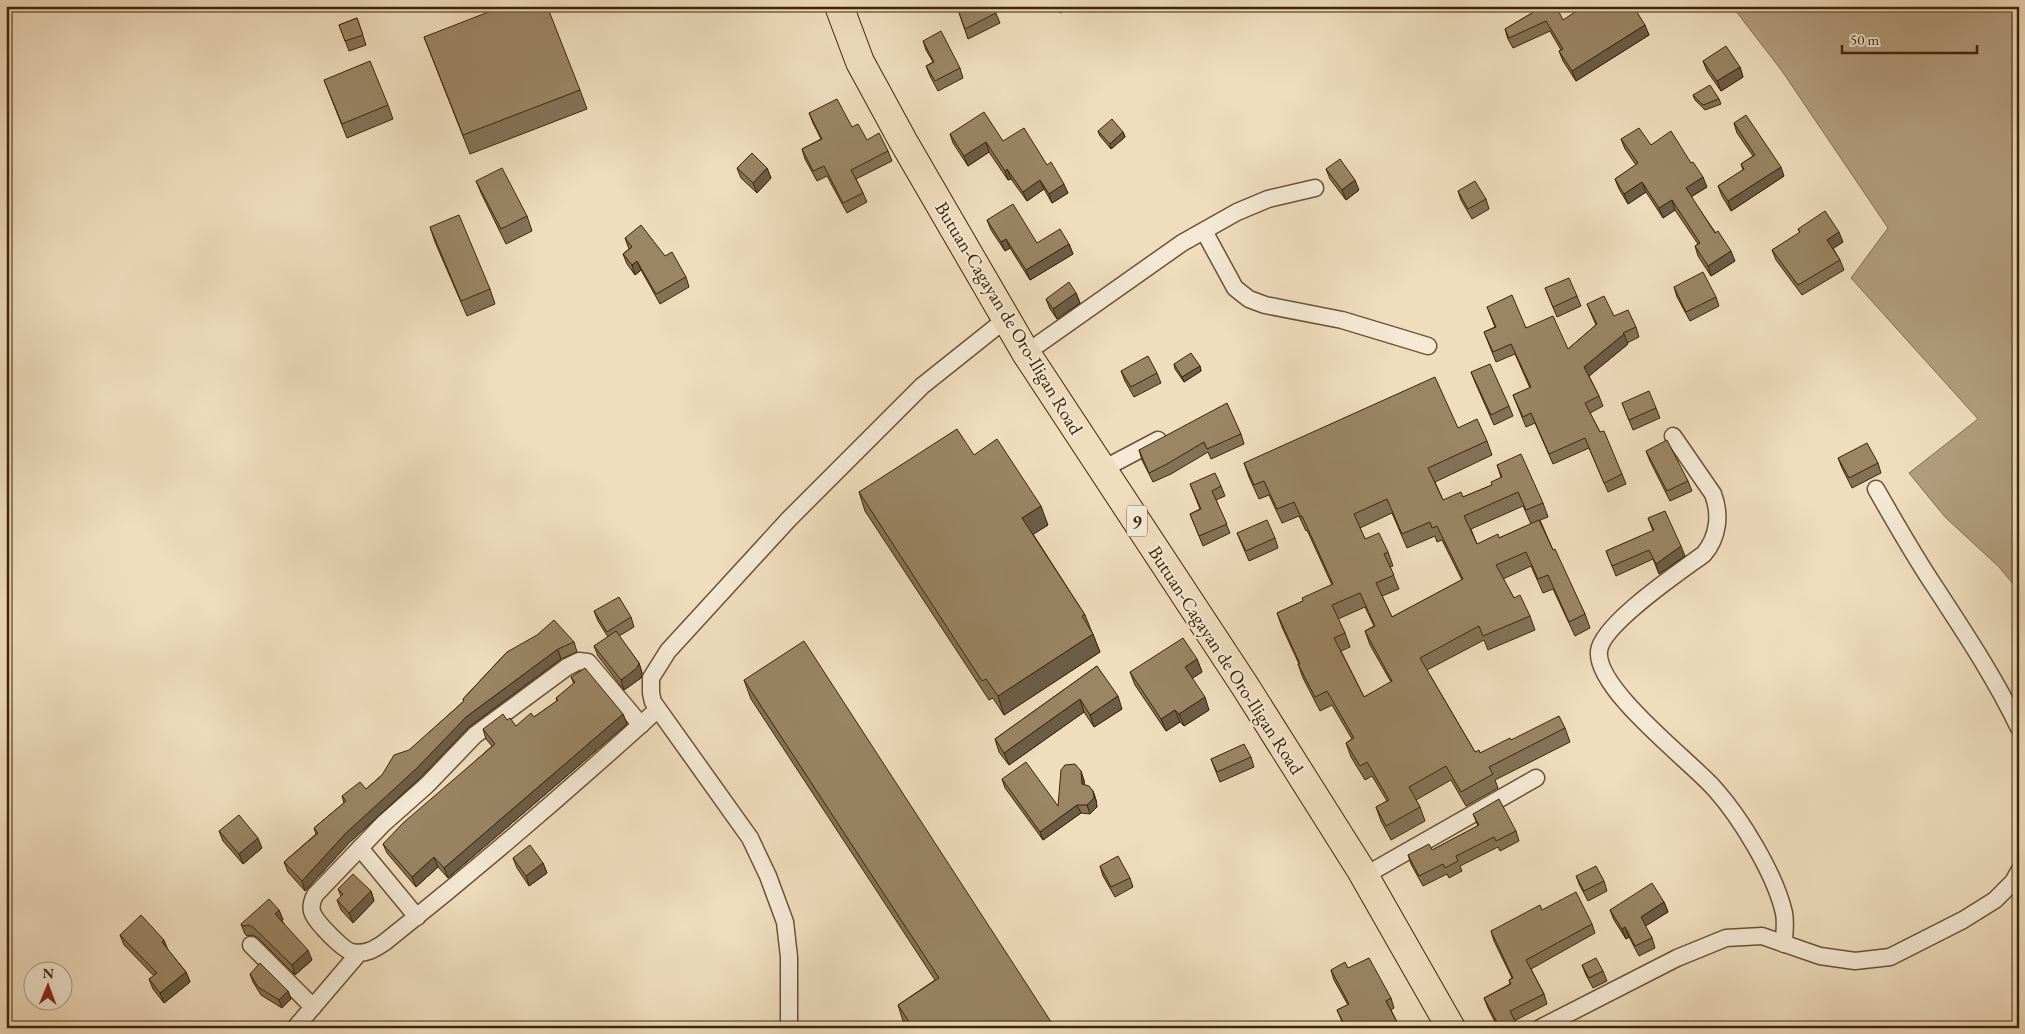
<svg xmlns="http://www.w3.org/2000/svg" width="2025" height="1034" font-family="'EB Garamond',serif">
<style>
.water{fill:#b29e7f;stroke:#836e4e}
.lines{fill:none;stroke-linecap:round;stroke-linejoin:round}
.minor-casing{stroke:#6a5333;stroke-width:19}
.trunk-casing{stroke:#3d2505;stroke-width:30}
.minor{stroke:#f5e9d5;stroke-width:16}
.trunk{stroke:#efddbe;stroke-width:28}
.wall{fill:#847257;stroke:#3d2505;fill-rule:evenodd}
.shaded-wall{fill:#6c5d47;stroke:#3d2505}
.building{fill:#9a8565;stroke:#3d2505;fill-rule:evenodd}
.labels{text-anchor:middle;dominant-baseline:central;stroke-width:4;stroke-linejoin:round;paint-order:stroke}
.shield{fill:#f5e9d5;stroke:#746043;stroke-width:1}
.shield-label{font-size:18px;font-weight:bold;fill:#3d2505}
.street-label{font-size:19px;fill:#3d2505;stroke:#f5e9d5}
</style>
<rect width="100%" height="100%" fill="#efddbe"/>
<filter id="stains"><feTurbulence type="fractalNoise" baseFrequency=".004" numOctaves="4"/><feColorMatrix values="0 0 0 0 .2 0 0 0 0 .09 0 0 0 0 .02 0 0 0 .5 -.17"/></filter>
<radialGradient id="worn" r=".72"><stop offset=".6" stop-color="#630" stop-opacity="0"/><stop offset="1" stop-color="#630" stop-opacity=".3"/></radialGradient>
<polygon class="water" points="1732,6 2019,6 2019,591 1999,567 1945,517 1909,473 1978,419 1851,278 1888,228 1782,71"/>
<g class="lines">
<defs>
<g id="minor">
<polyline points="1204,231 1235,288 1249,299 1265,305 1342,320 1428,346"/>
<polyline points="1026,353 1182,243 1237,212 1268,199 1315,188"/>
<path d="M 1673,436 L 1713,494 C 1721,515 1718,537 1704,554 C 1681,571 1602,624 1599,651 C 1595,689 1689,760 1714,788 C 1741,818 1775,874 1784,913 C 1786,923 1784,934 1784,944"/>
<polyline points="1103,469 1158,440"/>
<path d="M 1876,489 C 1895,522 1914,556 1935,587 C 1965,633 1995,678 2019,728"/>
<path d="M 360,848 L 315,895 C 312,901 310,908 313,914 C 317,923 343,950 352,952 C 365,955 375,949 385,942 C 478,868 569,790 657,710"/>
<polyline points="1364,876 1536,778"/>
<polyline points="417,917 360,848 383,824 427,785 475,735 567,667 579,661 588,662 641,725"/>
<polyline points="251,945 313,1007"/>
<polyline points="295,1028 359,953"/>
<polyline points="789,1028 789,957 785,922 768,876 750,838 653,702 651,693 651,678 668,651 789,519 922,386 1006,319"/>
<polyline points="1540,1028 1677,958 1726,938 1762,936 1820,956 1855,961 1890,957 1963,920 1995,900 2013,882 2019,871"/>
</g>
<polyline id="trunk" points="839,6 860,62 903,141 1026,353 1245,686 1361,870 1451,1028"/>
</defs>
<use href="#minor" class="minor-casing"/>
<use href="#trunk" class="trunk-casing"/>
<use href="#minor" class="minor"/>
<use href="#trunk" class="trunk"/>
</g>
<g class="wall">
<polygon points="993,6 1000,23 968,39 957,7"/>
<polygon points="1057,6 1073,6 1060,13"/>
<polygon points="1544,6 1563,20 1635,9 1649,35 1576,81 1563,61 1559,51 1561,50 1550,31 1513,48 1508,39 1505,29"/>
<polygon points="357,18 366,45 349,51 339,25"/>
<polygon points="424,37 580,90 587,109 470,154"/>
<polygon points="923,41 960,68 963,78 938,91 930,76 926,66 933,62 926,50"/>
<polygon points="1703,61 1740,67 1743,77 1721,91 1707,71"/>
<polygon points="324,80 388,105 393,119 347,138"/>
<polygon points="1693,95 1719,99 1721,104 1705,110 1695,100"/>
<polygon points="809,113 852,127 867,140 888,151 892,161 856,179 863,193 867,202 847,213 827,176 817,181 805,159 802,149 821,139 813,123"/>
<polygon points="1734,123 1784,176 1731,211 1722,196 1718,186 1743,170 1741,164 1753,156 1737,133"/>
<polygon points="1098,131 1123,132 1125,137 1111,149 1100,136"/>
<polygon points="950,134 1003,141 1047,165 1068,193 1052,203 1044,189 1027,201 1011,179 1008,180 989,152 968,166 953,143"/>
<polygon points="1621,139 1651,145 1707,187 1691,197 1735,261 1711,276 1698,256 1695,246 1698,244 1675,210 1663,218 1646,192 1628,204 1619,189 1615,179 1636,165 1625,149"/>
<polygon points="737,168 767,168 771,178 757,193 741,178"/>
<polygon points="1326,169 1359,190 1346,200 1330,179"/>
<polygon points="476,181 527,216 532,231 506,244 482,195"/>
<polygon points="1458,191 1486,199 1489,209 1472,219 1461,200"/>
<polygon points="987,220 1037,243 1069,244 1073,254 1030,280 1010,248 1005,251 991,230"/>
<polygon points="430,227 490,289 495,304 467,316 435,242"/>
<polygon points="1798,229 1843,242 1833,248 1840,260 1844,270 1802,295 1776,260 1772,250 1800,233"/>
<polygon points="625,238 665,256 686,277 689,287 660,304 641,270 635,275 627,264 623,254 629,249"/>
<polygon points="1674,287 1716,297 1719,306 1690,321 1677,297"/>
<polygon points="1545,288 1577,296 1581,306 1557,317"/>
<polygon points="1076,293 1080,303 1057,319 1050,309 1046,299"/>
<polygon points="1587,304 1636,327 1639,337 1627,343 1628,344 1589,376 1599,396 1603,406 1590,413 1622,474 1626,484 1608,492 1589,448 1553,464 1535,423 1526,427 1513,395 1530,388 1515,354 1496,362 1484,332 1495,327 1487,307 1568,349 1596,325"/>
<polygon points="1174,364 1200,366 1201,371 1184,382 1175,369"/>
<polygon points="1121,371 1157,373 1161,383 1134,397 1125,381"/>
<polygon points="1471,372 1509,406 1513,416 1494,425 1475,382"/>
<polygon points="1622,403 1656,408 1660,418 1633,430"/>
<path d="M 1458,428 L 1487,441 L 1492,455 L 1435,482 L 1443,500 L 1463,497 L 1492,485 L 1501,477 L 1497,465 L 1543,503 L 1548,517 L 1540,520 L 1553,550 L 1585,614 L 1590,628 L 1575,636 L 1553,589 L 1543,593 L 1531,566 L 1503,579 L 1514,598 L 1530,616 L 1535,630 L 1488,650 L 1484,640 L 1427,670 L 1475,752 L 1480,753 L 1511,740 L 1565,728 L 1570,742 L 1495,780 L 1498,788 L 1466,806 L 1451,780 L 1416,800 L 1420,807 L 1425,821 L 1391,840 L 1381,821 L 1376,807 L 1387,801 L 1372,776 L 1365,780 L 1351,757 L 1346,743 L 1352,739 L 1332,705 L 1320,711 L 1303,678 L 1298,664 L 1299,664 L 1282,627 L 1277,613 L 1303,601 L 1332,585 L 1307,530 L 1306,531 L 1299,516 L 1282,523 L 1269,495 L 1259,499 L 1249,477 L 1244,463 ZM 1523,506 L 1531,524 L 1499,538 L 1477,544 L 1471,529 ZM 1392,513 L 1407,548 L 1435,536 L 1437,542 L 1442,540 L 1462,580 L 1392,617 L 1382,596 L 1399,589 L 1390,567 L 1393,566 L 1388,552 L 1365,539 L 1360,528 ZM 1365,607 L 1374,626 L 1365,631 L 1370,645 L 1391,682 L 1364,697 L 1341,651 L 1350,647 L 1345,633 L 1338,619 Z"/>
<polygon points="1241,434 1244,444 1211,459 1208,452 1171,474 1153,482 1142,460 1139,450"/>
<polygon points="1646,451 1688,481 1692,491 1670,501 1650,461"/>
<polygon points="974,455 1048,525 1033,534 1085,615 1100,652 1004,715 993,698 989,700 865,511 859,492"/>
<polygon points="1838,458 1878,463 1881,473 1852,488 1842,468"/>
<polygon points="1190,484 1221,486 1225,496 1216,500 1230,533 1203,546 1190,514 1200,509"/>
<polygon points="1648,518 1685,556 1659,574 1653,559 1616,576 1606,551 1653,531"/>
<polygon points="1237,533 1275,538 1278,548 1249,561"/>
<polygon points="594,611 631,617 634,627 619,636 639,663 642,673 641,678 624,690 598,656 594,646 608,637 598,621"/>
<polygon points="574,642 577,652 561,659 469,727 420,778 349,843 305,891 288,872 284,862 316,834 314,828 344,803 342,796 366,789 382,775 464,701 463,699 507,652"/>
<polygon points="1197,659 1202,672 1192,678 1209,710 1184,726 1180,722 1166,731 1135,685 1130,672"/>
<polygon points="1097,666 1122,709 1094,727 1084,712 1009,765 999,752 995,739"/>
<polygon points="571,677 623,714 627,724 448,878 438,867 416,887 387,853 383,844 492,746 486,739 483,729 507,720 516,726 534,717 557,701 556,698 574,684"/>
<polygon points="744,680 1055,1028 907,1028 904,1024 898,1005 935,980 751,699"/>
<polygon points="1251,757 1254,767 1220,782 1211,759"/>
<polygon points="1002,779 1058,806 1084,780 1084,785 1093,791 1096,800 1097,807 1090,814 1081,813 1043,840 1005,788"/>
<polygon points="1473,814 1516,831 1519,841 1500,851 1498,847 1460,866 1462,871 1449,878 1447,874 1423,886 1411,864 1408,855 1432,850 1478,826"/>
<polygon points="219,831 262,848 243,864 223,841"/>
<polygon points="513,858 543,863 547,873 529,886 517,868"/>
<polygon points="1100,866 1130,878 1133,887 1115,897 1103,876"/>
<polygon points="1576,876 1604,881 1607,891 1588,901 1580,886"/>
<polygon points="338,889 371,891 374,901 353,923 341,910 337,900 341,896"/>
<polygon points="1664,902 1668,912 1645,926 1652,938 1655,948 1639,956 1629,937 1626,939 1614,920 1610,910"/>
<polygon points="279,910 283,920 282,921 312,960 295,975 258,938 253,935 247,936 245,934 241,924"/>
<polygon points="1542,910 1592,924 1595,933 1531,969 1544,994 1547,1004 1514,1021 1517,1028 1498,1028 1488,1008 1484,998 1510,984 1509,980 1512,978 1494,941 1491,931"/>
<polygon points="120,935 168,950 186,972 190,982 164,1003 153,989 149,979 154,976 124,945"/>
<polygon points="1582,965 1603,971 1607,981 1593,988 1586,975"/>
<polygon points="1348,968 1391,998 1394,1008 1391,1010 1400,1028 1345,1028 1337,1010 1348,1005 1334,980 1331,970"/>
<polygon points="250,974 288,991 291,999 282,1008 261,995 253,982"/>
</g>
<g class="shaded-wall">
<polygon points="1631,6 1639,6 1633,10"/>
<polygon points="1645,25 1649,35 1576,81 1572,71"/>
<polygon points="1740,67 1743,77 1721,91 1717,81"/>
<polygon points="1123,132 1125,137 1111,149 1110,144"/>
<polygon points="986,142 989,152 968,166 964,156"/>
<polygon points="1781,167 1784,176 1731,211 1728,201"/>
<polygon points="767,168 771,178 757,193 753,183"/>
<polygon points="1007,169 1011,179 1008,180 1005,171"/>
<polygon points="1703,177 1707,187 1689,198 1686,188"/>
<polygon points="1040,180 1044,189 1027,201 1023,192"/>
<polygon points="1355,180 1359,190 1346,200 1342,190"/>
<polygon points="1642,182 1646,192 1628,204 1624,194"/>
<polygon points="1064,184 1068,193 1052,203 1049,194"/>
<polygon points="1672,200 1675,210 1663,218 1659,208"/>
<polygon points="1839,232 1843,242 1831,250 1827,240"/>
<polygon points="1006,239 1010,248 1005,251 1001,242"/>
<polygon points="1069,244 1073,254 1030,280 1026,270"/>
<polygon points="1731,251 1735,261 1711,276 1708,266"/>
<polygon points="637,261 641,270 635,275 632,265"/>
<polygon points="1076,293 1080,303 1057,319 1053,309"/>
<polygon points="1624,334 1628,344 1588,377 1584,367"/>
<polygon points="1200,366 1201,371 1184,382 1182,377"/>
<polygon points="1041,506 1048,525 1029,537 1022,518"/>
<polygon points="1681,546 1685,556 1659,574 1656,564"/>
<polygon points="1093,634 1100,652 1004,715 998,696"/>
<polygon points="558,649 561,659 469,727 420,778 349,843 305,891 302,881 346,833 466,717"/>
<polygon points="1197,659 1202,672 1190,680 1185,667"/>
<polygon points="639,663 642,673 641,678 624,690 621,680"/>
<polygon points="1118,696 1122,709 1094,727 1090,715"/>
<polygon points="1205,697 1209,710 1184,726 1179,714"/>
<polygon points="1080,699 1084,712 1009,765 1004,753"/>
<polygon points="1175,710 1180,722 1166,731 1161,719"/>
<polygon points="623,714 627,724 448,878 444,868"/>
<polygon points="1081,771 1084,780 1085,793 1082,784"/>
<polygon points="1093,791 1096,800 1097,807 1090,814 1087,805"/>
<polygon points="1077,805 1081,813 1043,840 1040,832"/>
<polygon points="258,838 262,848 243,864 239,854"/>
<polygon points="434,857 438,867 416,887 412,877"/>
<polygon points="543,863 547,873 529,886 526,876"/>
<polygon points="371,891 374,901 353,923 349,913"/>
<polygon points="1664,902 1668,912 1644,927 1641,917"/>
<polygon points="279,910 283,920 279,924 275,914"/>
<polygon points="1625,927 1629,937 1626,939 1622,929"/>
<polygon points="164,940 168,950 162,942"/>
<polygon points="308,950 312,960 295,975 292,965"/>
<polygon points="186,972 190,982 164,1003 160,993"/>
<polygon points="288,991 291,999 282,1008 279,1000"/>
</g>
<g class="building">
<polygon points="504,6 547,6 580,90 463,135 424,37"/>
<polygon points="959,6 993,6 996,13 965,29 957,7"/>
<polygon points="1544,6 1556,6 1563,20 1584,6 1633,6 1645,25 1572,71 1559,51 1563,49 1546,21 1509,38 1505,29"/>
<polygon points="357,18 363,35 345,41 339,25"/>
<polygon points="941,31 960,68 935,81 926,66 934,62 923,41"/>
<polygon points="1726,46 1740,67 1717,81 1703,61"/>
<polygon points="370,61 388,105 342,124 324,80"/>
<polygon points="1710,85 1719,99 1703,105 1693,95"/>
<polygon points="837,99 852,127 858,124 867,140 879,133 888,151 851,170 863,193 843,203 824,166 813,171 802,149 822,139 809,113"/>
<polygon points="984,112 1003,141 1024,128 1047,165 1051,162 1064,184 1049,194 1040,180 1023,192 1007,169 1005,171 986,142 964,156 950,134"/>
<polygon points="1746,115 1781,167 1728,201 1718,186 1744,169 1741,164 1755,155 1734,123"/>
<polygon points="1112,119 1123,132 1110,144 1098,131"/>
<polygon points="1639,128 1651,145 1671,131 1691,163 1693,162 1703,177 1686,188 1715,233 1718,231 1731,251 1708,266 1695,246 1700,243 1672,200 1659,208 1642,182 1624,194 1615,179 1638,163 1621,139"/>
<polygon points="752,153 767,168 753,183 737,168"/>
<polygon points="1340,159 1355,180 1342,190 1326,169"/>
<polygon points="502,168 527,216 501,229 476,181"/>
<polygon points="1475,181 1486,199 1468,209 1458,191"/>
<polygon points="1013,204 1037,243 1060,229 1069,244 1026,270 1006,239 1001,242 987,220"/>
<polygon points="1825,211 1839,232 1827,240 1840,260 1798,285 1772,250 1800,232 1798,229"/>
<polygon points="459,215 490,289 461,301 430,227"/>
<polygon points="641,225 665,256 672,252 686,277 656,294 637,261 632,265 623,254 632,247 625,238"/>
<polygon points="1703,272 1716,297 1686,312 1674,287"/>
<polygon points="1569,278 1577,296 1553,307 1545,288"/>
<polygon points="1069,282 1076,293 1053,309 1046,299"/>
<polygon points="1512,295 1526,328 1553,316 1568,349 1597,324 1587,304 1604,296 1614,316 1628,310 1636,327 1623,333 1624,334 1584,367 1599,396 1585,403 1600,432 1604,431 1622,474 1604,483 1585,438 1549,454 1531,413 1523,417 1513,395 1531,387 1511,344 1493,352 1484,332 1496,327 1487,307"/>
<polygon points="1191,353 1200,366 1182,377 1174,364"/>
<polygon points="1148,356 1157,373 1131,387 1121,371"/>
<polygon points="1490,364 1509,406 1491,415 1471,372"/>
<path d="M 1435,377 L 1458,428 L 1477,419 L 1487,441 L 1428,468 L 1443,500 L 1461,492 L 1463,497 L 1492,485 L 1491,482 L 1502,477 L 1497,465 L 1521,454 L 1543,503 L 1526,510 L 1518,492 L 1464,516 L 1477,544 L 1498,534 L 1499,538 L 1539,520 L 1553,550 L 1555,549 L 1585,614 L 1569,622 L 1548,575 L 1538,579 L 1526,552 L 1496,565 L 1514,598 L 1520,595 L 1530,616 L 1483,636 L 1479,626 L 1420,658 L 1475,752 L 1479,750 L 1480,753 L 1510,738 L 1511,740 L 1559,716 L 1565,728 L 1489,767 L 1493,774 L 1461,792 L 1446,766 L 1409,787 L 1420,807 L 1386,826 L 1376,807 L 1389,800 L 1367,762 L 1360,766 L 1346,743 L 1354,738 L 1327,691 L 1315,697 L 1298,664 L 1300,664 L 1277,613 L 1303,601 L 1302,598 L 1333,584 L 1302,516 L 1301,517 L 1294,502 L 1277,509 L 1264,481 L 1254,485 L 1244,463 ZM 1387,499 L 1402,534 L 1430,522 L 1432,528 L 1437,526 L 1463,579 L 1392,617 L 1376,583 L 1394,575 L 1384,554 L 1388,552 L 1379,533 L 1365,539 L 1354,514 ZM 1360,593 L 1375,626 L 1365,631 L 1392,681 L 1364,697 L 1334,638 L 1345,633 L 1332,605 Z"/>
<polygon points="1649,391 1656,408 1629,420 1622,403"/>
<polygon points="1227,403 1241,434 1207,449 1204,442 1167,464 1149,473 1139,450"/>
<polygon points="957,429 974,455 997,439 1041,506 1022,518 1085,615 1082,616 1093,634 998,696 986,679 982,681 859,492"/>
<polygon points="1667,440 1688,481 1667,491 1646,451"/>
<polygon points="1867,443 1878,463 1849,478 1838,458"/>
<polygon points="1215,473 1221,486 1212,491 1227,524 1199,536 1190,514 1201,509 1190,484"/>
<polygon points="1665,511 1681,546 1656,564 1649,550 1612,566 1606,551 1654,530 1648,518"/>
<polygon points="1267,520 1275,538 1246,551 1237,533"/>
<polygon points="619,597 631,617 607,632 594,611"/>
<polygon points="554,620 574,642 558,649 466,717 417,768 346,833 302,881 284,862 318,833 314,828 346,801 342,796 360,782 366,789 382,775 394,755 409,750 464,701 463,699 507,652 537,635"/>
<polygon points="616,631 639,663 637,668 621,680 594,646"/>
<polygon points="1183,638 1197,659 1185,667 1205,697 1179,714 1175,710 1161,719 1130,672"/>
<polygon points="804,641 1055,1028 913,1028 898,1005 939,978 744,680"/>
<polygon points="1097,666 1118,696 1090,715 1080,699 1004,753 995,739"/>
<polygon points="585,668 623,714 444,868 434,857 412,877 383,844 403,823 495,744 483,729 503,714 507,720 510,718 516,726 531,713 534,717 558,700 556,698 575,682 571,677"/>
<polygon points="1244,744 1251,757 1217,772 1211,759"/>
<polygon points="1026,762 1058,806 1061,770 1065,765 1075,764 1081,771 1082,784 1089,786 1093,791 1094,798 1087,805 1077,805 1040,832 1002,779"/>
<polygon points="1499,799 1516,831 1496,841 1494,837 1456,856 1458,861 1445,868 1443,864 1419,876 1408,855 1429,844 1432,850 1479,825 1473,814"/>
<polygon points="239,815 258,838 239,854 219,831"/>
<polygon points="530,845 543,863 526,876 513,858"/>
<polygon points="1118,856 1130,878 1111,887 1100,866"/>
<polygon points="1596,866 1604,881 1584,891 1576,876"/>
<polygon points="353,874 371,891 349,913 337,900 343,894 338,889"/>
<polygon points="1652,883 1664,902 1641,917 1652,938 1635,946 1625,927 1622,929 1610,910"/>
<polygon points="1576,892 1592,924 1526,960 1544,994 1510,1011 1516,1023 1507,1028 1500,1028 1484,998 1511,984 1509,980 1513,978 1491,931 1540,905 1542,910"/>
<polygon points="269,899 279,910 275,914 308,950 292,965 254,928 249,925 243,926 241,924"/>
<polygon points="141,915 164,940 162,942 186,972 160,993 149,979 157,973 120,935"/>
<polygon points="1369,958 1391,998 1386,1001 1400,1028 1364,1028 1362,1023 1352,1028 1346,1028 1337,1010 1349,1004 1331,970 1345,962 1348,968"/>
<polygon points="1596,958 1603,971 1589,978 1582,965"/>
<polygon points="260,963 288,991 279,1000 258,987 250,974"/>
<polygon points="1432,1025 1433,1028 1425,1028"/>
</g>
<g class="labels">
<rect class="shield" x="1127" y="505.5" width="20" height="31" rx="4"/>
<g class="shield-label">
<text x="1137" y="521">9</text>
</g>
<g class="street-label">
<text transform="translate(1009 318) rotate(59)">Butuan-Cagayan de Oro-Iligan Road</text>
<text transform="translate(1226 660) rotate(57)">Butuan-Cagayan de Oro-Iligan Road</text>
</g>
</g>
<rect width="2025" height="1034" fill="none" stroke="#efddbe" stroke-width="25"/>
<rect x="8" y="8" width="2010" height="1019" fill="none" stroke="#3d2505" stroke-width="2.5"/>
<rect x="12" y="12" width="2000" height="1009" fill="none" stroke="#3d2505"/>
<g transform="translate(48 986) rotate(1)"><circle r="24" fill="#f5e9d5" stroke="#ab9b82"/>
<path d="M0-4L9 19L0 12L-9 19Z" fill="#8f2418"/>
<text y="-8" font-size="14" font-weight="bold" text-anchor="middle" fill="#3d2505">N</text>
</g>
<path d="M1842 45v8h135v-8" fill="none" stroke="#3d2505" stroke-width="2.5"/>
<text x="1850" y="45" font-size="15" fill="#3d2505" stroke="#f5e9d5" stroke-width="4" paint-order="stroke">50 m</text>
<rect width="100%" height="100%" filter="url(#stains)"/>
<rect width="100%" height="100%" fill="url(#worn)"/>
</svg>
